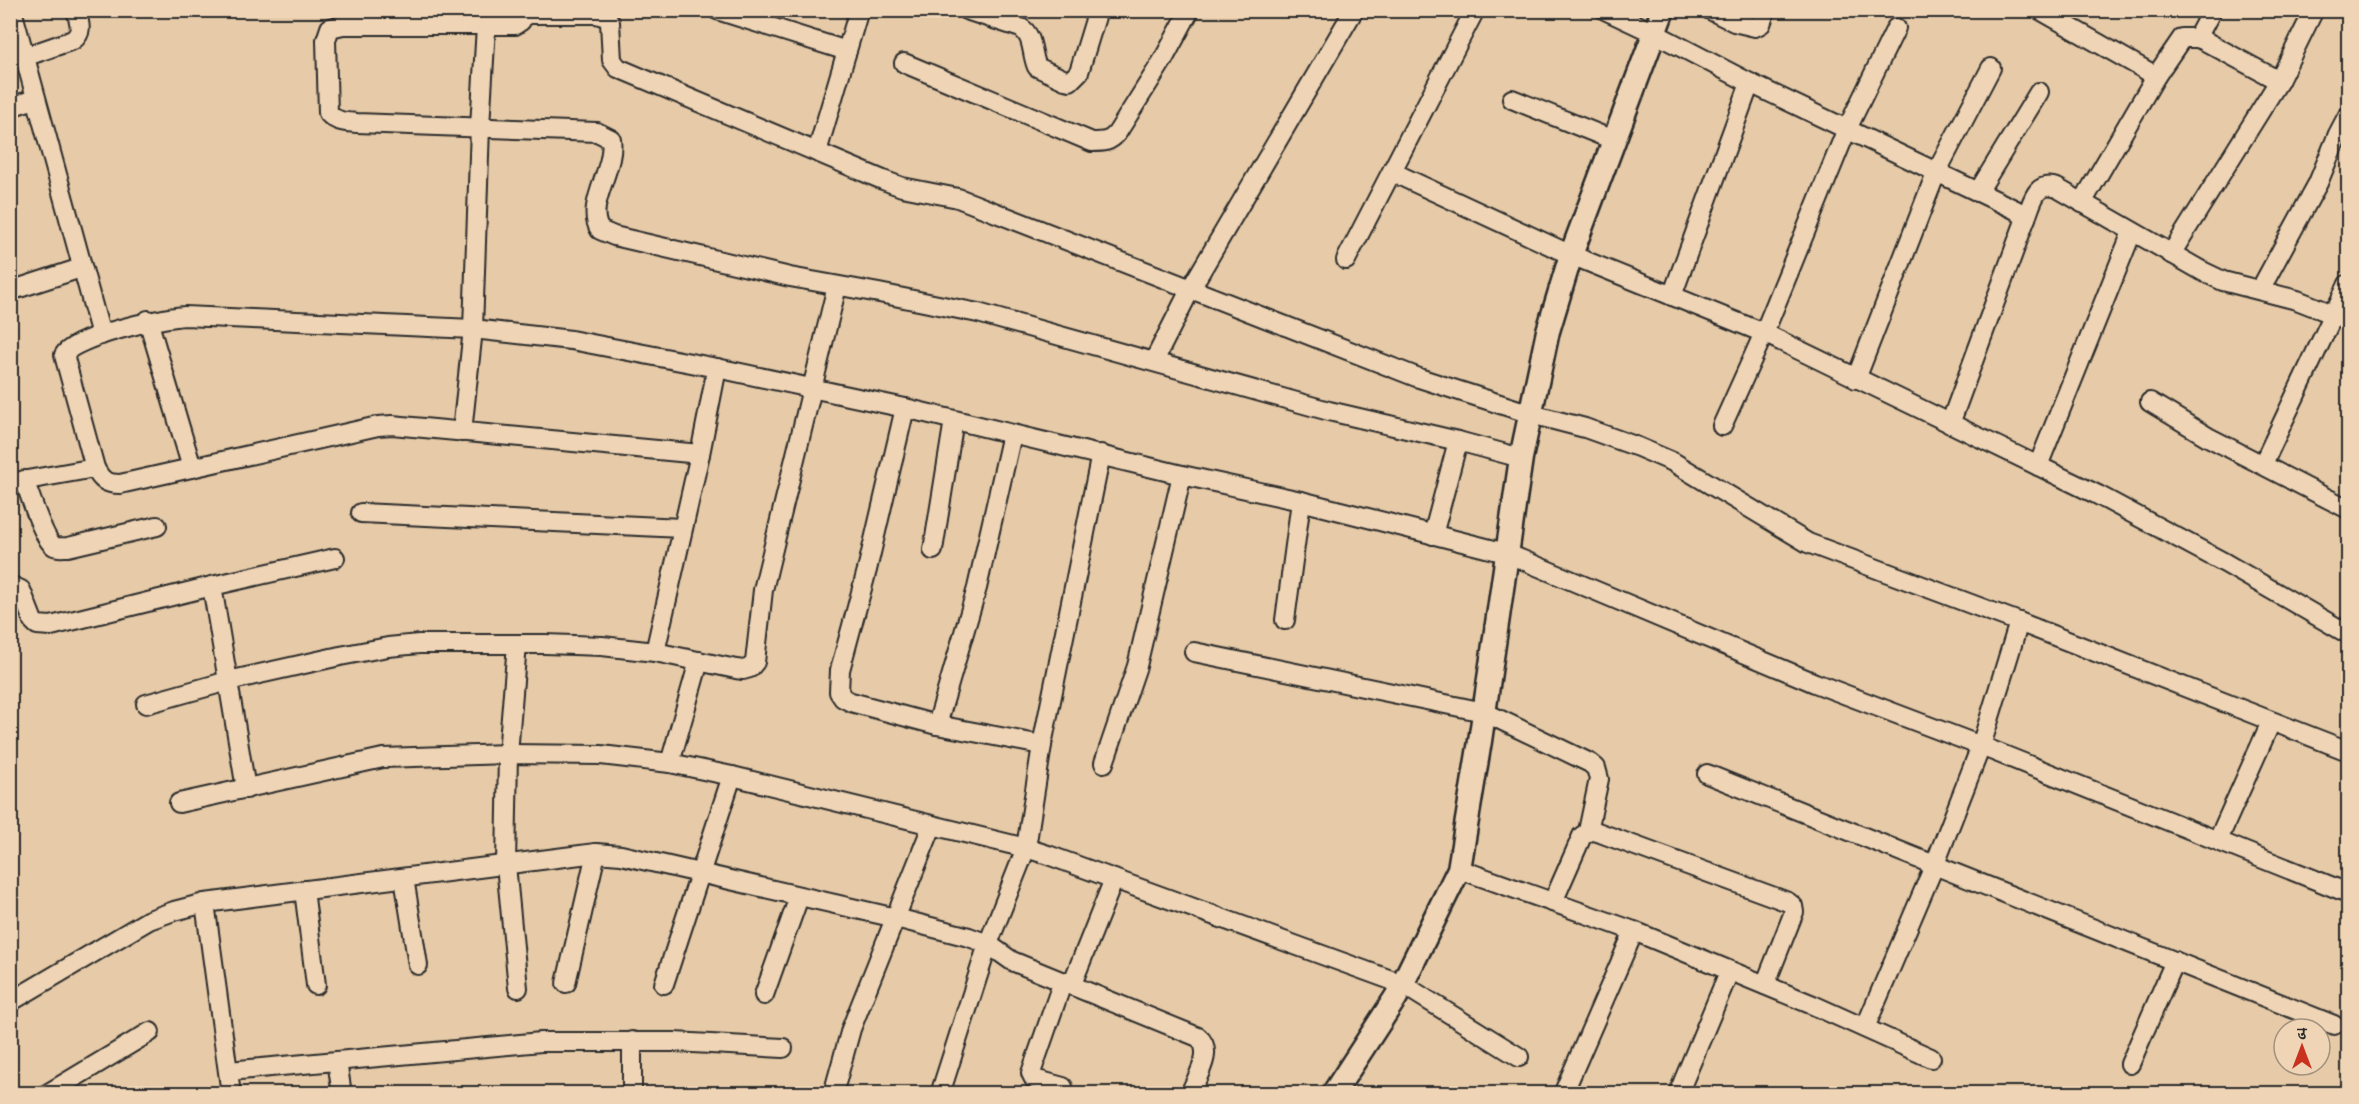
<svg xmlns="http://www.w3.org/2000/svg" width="2359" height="1104" font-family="Dekko,'Playpen Sans Deva',sans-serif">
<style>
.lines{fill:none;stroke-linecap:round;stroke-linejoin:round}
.minor-casing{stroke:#2b2b2b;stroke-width:22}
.tertiary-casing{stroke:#2b2b2b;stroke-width:27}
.minor{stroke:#efd5b6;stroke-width:18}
.tertiary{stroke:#efd5b6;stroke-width:22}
</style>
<rect width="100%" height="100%" fill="#e7cba8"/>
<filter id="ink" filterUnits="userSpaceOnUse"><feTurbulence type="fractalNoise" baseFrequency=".0167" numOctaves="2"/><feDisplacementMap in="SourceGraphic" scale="12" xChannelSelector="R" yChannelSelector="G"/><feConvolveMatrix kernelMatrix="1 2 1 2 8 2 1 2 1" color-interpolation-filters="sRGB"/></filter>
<g filter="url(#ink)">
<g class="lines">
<defs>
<g id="minor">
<polyline points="12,10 101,335"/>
<path d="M 523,10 L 521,21 L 515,25 L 343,25 L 330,28 L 326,40 L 328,113 C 336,122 345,122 357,123 L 597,132 L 611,139 C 616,169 584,205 600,230 L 614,236 L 790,277 L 879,293 L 978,313 L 1329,411 L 1458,441 L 1521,458"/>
<polyline points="717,10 847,51"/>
<path d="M 966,10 L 1021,28 C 1034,36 1031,54 1037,67 L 1065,80 L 1070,81 L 1079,72 L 1098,10"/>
<polyline points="1605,10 1654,33 1750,83 2016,210 2026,218"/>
<polyline points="1710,10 1734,22 1755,27 1761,24 1766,10"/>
<polyline points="2040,10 2156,76"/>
<polyline points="523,14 596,14 606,17 610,22 612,60 618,68 883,180 902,187 958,198 1419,378 1531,414 1585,428 1638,447 1673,462 1808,543 2019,622 2348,751"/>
<polyline points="2197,38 2212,10"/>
<path d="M 24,57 L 73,40 C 84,32 79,22 76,10"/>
<path d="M 904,63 L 1092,142 C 1103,142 1110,142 1117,133 L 1163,60 L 1190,10"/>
<polyline points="1512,99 1613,140"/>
<polyline points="10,107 35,99"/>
<polyline points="817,152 859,10"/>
<polyline points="1392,172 1571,255 1764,333 2098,495 2225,563 2348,634"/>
<polyline points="1978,192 2039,92"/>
<polyline points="2082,203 2156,76 2182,38 2197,38 2203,40 2279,81"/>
<polyline points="2171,254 2279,81 2314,10"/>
<polyline points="1346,260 1475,10"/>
<polyline points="2260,290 2318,183 2338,134 2348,115"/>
<polyline points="10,291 81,268"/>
<polyline points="1672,296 1750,83"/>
<polyline points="148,320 192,468"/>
<polyline points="1154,361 1191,288 1354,10"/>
<polyline points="1856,379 1936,173 1991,68"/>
<polyline points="2150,402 2208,437 2348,509"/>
<polyline points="905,408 867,570 840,670 839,692 843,698 851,702 937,725 1042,745"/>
<path d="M 1950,424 L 2026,218 C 2033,201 2035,181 2057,188 L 2202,271 L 2223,281 L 2297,300 L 2348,320"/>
<polyline points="1722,426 1764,333 1847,129 1896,28"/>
<polyline points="462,432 473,329 480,127 486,26"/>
<path d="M 700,454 L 392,425 L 378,426 L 120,484 C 106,484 101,480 95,468 L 64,355 C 73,337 163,317 185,316 L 473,329 L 571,340 L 717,368 L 905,408 L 1182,475 L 1301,501 L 1506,553 L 1815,683 L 1981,746 L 2348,893"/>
<polyline points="2263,464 2348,284"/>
<polyline points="2038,466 2132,232"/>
<path d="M 24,480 C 30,494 43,539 54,546 C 58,548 63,547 68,547 L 157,526"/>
<polyline points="10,483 95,468"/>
<polyline points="361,513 682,528"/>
<polyline points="1433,535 1458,441"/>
<polyline points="933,550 954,420"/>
<polyline points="10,585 21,590 33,621 37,625 51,626 212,586 335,558"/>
<polyline points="1285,620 1301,501"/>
<polyline points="517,644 508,754 506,865 518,988"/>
<polyline points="655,652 700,454 717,368"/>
<polyline points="1194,652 1484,712 1590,763 1596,768 1599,779 1588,831"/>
<polyline points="146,704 228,681 212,586"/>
<polyline points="937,725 977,588 1012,434"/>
<polyline points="670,763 699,661"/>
<polyline points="1104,763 1137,666 1182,475"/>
<polyline points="1707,774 2334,1025"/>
<polyline points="246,789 228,681 340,656 388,647 419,644 545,644 602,646 655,652 736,669 743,670 750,668 755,662 763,590 837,286"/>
<polyline points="179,803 383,758 508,754 601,755 670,763 732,776 1026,848 1048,855 1402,984 1519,1057"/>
<polyline points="2218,840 2271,722"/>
<polyline points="1459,869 1634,931 1813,1005 1931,1058"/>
<polyline points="404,878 418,965"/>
<polyline points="304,890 316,985"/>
<polyline points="1553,902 1582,836 1592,830 1788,902 1793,906 1794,912 1765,985"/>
<polyline points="205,903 231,1094"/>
<polyline points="1063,981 1031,1073 1034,1079 1063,1087"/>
<polyline points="566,983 596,853"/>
<polyline points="664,984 732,776"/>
<polyline points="1072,984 1114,879"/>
<polyline points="764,995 799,897"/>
<path d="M 10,1002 L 149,920 L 174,911 L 205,903 L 596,853 L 621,855 L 896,918 L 969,937 L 988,944 L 1012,961 L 1198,1037 C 1215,1051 1197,1076 1190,1094"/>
<polyline points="1865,1028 1935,864 1981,746 2019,622"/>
<polyline points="632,1041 632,1094"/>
<polyline points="337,1061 342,1094"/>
<polyline points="2130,1064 2175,961"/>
<polyline points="229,1071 541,1042 674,1042 783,1048"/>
<polyline points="47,1094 150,1032"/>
<polyline points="833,1094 851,1029 932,826"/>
<polyline points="940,1094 988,944 1026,848 1042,745 1101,454"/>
<polyline points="1563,1094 1634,931"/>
<polyline points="1678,1094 1729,972"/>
</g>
<polyline id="tertiary" points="1333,1094 1396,997 1459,869 1480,741 1521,458 1548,331 1571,255 1663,10"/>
</defs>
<use href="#minor" class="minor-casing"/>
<use href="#tertiary" class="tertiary-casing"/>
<use href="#minor" class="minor"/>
<use href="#tertiary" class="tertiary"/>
</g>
</g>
<rect width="2359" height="1104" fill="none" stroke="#efd5b6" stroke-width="36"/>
<rect x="18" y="18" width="2323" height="1068" fill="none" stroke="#2b2b2b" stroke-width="2" filter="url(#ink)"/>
<g transform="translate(2302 1047)"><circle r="28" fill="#efd5b6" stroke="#a1917e" stroke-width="1.5"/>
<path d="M0-4.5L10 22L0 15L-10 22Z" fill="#c8321e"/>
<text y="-9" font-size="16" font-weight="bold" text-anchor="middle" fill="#2b2b2b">उ</text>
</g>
</svg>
